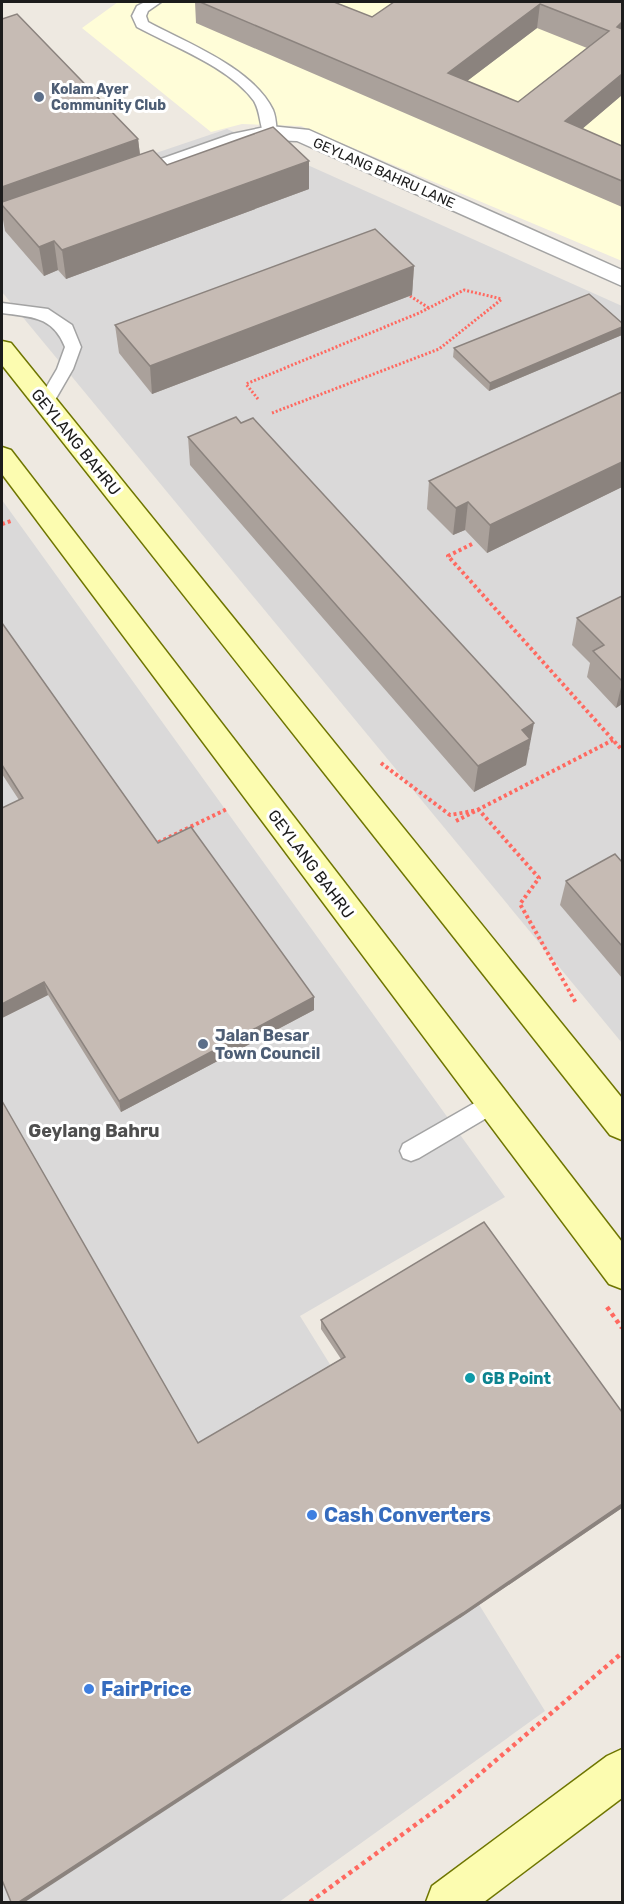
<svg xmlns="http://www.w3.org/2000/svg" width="624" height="1904" font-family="Rubik,sans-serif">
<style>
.residential{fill:#dad9d9}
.education{fill:#fffdd8}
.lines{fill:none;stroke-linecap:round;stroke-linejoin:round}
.lane-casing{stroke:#a3a3a3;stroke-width:3}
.street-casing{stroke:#a3a3a3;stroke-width:3}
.secondary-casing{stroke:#6e7500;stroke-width:3}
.path-far2{stroke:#ff6960;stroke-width:3;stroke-dasharray:2 2;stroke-linecap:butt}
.path-far1{stroke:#ff6960;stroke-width:4;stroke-dasharray:3 3;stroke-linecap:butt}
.path{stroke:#ff6960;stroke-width:4.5;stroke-dasharray:4 4;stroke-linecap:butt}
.lane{fill:#fff;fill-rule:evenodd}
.street{fill:#fff;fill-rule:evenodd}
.secondary{fill:#fcfcb0;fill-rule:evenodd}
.wall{fill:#aaa19b;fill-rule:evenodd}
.shaded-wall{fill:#8b837e}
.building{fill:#c6bbb4;stroke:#8b837e;stroke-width:1.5;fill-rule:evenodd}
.service-dot{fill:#5c6f8a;stroke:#fff;stroke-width:2}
.culture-dot{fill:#0f9aa8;stroke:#fff;stroke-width:2}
.shop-dot{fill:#3f7fe0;stroke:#fff;stroke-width:2}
.labels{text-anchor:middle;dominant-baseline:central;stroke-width:6;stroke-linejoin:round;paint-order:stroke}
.far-service-label{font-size:14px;font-weight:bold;fill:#4e5e75;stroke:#fff;text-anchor:start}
.far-street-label{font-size:14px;fill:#1c1c1c;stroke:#fff}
.street-label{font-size:16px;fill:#1c1c1c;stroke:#fff}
.service-label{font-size:16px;font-weight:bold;fill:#4e5e75;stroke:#fff;text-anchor:start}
.culture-label{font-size:16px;font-weight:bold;fill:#0d838f;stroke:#fff;text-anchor:start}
.neighbourhood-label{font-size:18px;font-weight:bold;fill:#4f4f4f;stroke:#fff}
.near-shop-label{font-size:20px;font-weight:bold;fill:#366cbe;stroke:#fff;text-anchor:start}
</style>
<rect width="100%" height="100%" fill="#eee9e1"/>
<g class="residential">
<polygon points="227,129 622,306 622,1043 2,292 2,205"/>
<polygon points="2,500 505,1197 300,1316 545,1711 279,1902 2,1902"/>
</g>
<polygon class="education" points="118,2 622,2 622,261 301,126 242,124 211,132 82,28"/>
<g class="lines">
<defs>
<g id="lane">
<path d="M 145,2 L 161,2 L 148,11 L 146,16 L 148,22 C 187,43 253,68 273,110 C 276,117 276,125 277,133 L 275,136 L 265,136 C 259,125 261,113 254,101 C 231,68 172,46 137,27 L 132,16 L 137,6 Z"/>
<path d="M 2,303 L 48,309 L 72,325 L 81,347 L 73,369 L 51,407 L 39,407 L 37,403 L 57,369 L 65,347 C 53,316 31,317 2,313 Z"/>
<polygon points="492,1093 500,1096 503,1103 500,1110 419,1158 411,1161 403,1158 400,1151 403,1144"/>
</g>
<polygon id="street" points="270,126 309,130 622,270 622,286 297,141 270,140 245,145 126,186 118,184 115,179 118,174 232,134"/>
<g id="secondary">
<polygon points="2,341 11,343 622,1098 622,1140 610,1135 2,365"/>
<polygon points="2,447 11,450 622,1242 622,1289 609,1284 2,474"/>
<polygon points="622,1749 622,1798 484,1902 426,1902 432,1886 607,1756"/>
</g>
</defs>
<use href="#lane" class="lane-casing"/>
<use href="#street" class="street-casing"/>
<use href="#secondary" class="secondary-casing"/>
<g class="path-far2">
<polyline points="410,296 429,308"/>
<polyline points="258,399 246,384 419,313 464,290 502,299"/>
<polyline points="272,413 439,349 502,299"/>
</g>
<g class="path-far1">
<polyline points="2,524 11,521"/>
<polyline points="472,544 448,556 622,750"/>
<polyline points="381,763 450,815 479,810 539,878 520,904 576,1003"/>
<polyline points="456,821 613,740"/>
<polyline points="153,845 227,809"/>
</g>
<g class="path">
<polyline points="607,1307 622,1328"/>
<polyline points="310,1902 448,1801 622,1653"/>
</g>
<use href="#lane" class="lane"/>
<use href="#street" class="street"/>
<use href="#secondary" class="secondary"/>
</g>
<g class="wall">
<path d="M 195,2 L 334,2 L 372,17 L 394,2 L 622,2 L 622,95 L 582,129 L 622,146 L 622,207 L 196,23 ZM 537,28 L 587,48 L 518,102 L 467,81 Z"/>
<polygon points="2,19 138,139 140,154 167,165 309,161 309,189 66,279 58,270 44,276 5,231 2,214"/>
<polygon points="414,266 412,295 152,394 119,353 115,325"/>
<polygon points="622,323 622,335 489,391 453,357 454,348"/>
<polygon points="622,392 622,487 487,553 465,530 453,535 427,509 429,481"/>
<polygon points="188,437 530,749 528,750 526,765 474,792 190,465"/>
<polygon points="622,596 622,704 616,708 587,677 590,663 572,645 577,618"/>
<polygon points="2,623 158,843 314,1010 121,1112 48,995 2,1018 19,800 2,774"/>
<polygon points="622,862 622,978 560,905 566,881"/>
<polygon points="321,1320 622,1412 622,1508 460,1618 198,1443 341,1359 321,1329"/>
</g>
<g class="shaded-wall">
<polygon points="540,4 537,28 446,97 448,73"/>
<polygon points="622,22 622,43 617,27"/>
<polygon points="622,74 622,95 562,146 565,121"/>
<polygon points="138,139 141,164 2,205 2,187"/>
<polygon points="309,161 309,189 66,279 62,250"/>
<polygon points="54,241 58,270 44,276 39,247"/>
<polygon points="414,266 412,295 152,394 150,366"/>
<polygon points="622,327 622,335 489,391 490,383"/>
<polygon points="622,462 622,487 487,553 490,525"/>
<polygon points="468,502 465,530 453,535 456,508"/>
<polygon points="622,683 622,704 616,708"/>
<polygon points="534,723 526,765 474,792 478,766 522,730"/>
<polygon points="44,982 48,995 2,1018 2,1004"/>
<polygon points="314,997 314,1010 121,1112 119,1101"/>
<polygon points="622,1504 622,1508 460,1618 25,1902 19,1902"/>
</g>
<g class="building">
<path d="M 200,2 L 334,2 L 372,17 L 394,2 L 622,2 L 622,22 L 617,27 L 622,29 L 622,74 L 565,121 L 622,146 L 622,181 ZM 540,4 L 609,31 L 518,102 L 448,73 Z"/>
<polygon points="17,14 138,139 2,187 2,19"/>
<polygon points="273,127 309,161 62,250 54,241 39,247 2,205 2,202 153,150 167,165"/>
<polygon points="375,229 414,266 150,366 115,325"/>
<polygon points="589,294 622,323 622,327 490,383 454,348"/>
<polygon points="622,392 622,462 490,525 468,502 456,508 429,481"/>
<polygon points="236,417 241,423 253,418 534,723 522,730 530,739 478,766 188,437"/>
<polygon points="622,596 622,681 593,651 604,645 577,618"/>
<polygon points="2,623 158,843 191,827 314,997 119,1101 44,982 2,1004 2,808 23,798 2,765"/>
<polygon points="615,854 622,862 622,946 566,881"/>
<polygon points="2,1101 198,1443 345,1357 321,1320 484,1222 622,1412 622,1504 463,1613 19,1902 11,1902 2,1880"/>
</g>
<g class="service-dot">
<circle cx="39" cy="97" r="6"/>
<circle cx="203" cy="1044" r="6"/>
</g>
<circle class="culture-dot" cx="470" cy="1378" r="6"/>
<g class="shop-dot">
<circle cx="312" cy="1515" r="6"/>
<circle cx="89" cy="1689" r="6"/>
</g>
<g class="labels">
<g class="far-service-label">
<text x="51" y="89">Kolam Ayer<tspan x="51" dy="16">Community Club</tspan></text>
</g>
<g class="far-street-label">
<text transform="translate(384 173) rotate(24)">GEYLANG BAHRU LANE</text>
</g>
<g class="street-label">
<text transform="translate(76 442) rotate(51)">GEYLANG BAHRU</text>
<text transform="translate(311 864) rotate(53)">GEYLANG BAHRU</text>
</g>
<g class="service-label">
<text x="215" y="1035">Jalan Besar<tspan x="215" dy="18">Town Council</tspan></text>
</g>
<g class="culture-label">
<text x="482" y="1378">GB Point</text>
</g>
<g class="neighbourhood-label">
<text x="94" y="1131">Geylang Bahru</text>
</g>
<g class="near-shop-label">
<text x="324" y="1515">Cash Converters</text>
<text x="101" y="1689">FairPrice</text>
</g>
</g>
<rect width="624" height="1904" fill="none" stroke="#1c1c1c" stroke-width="6"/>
</svg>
